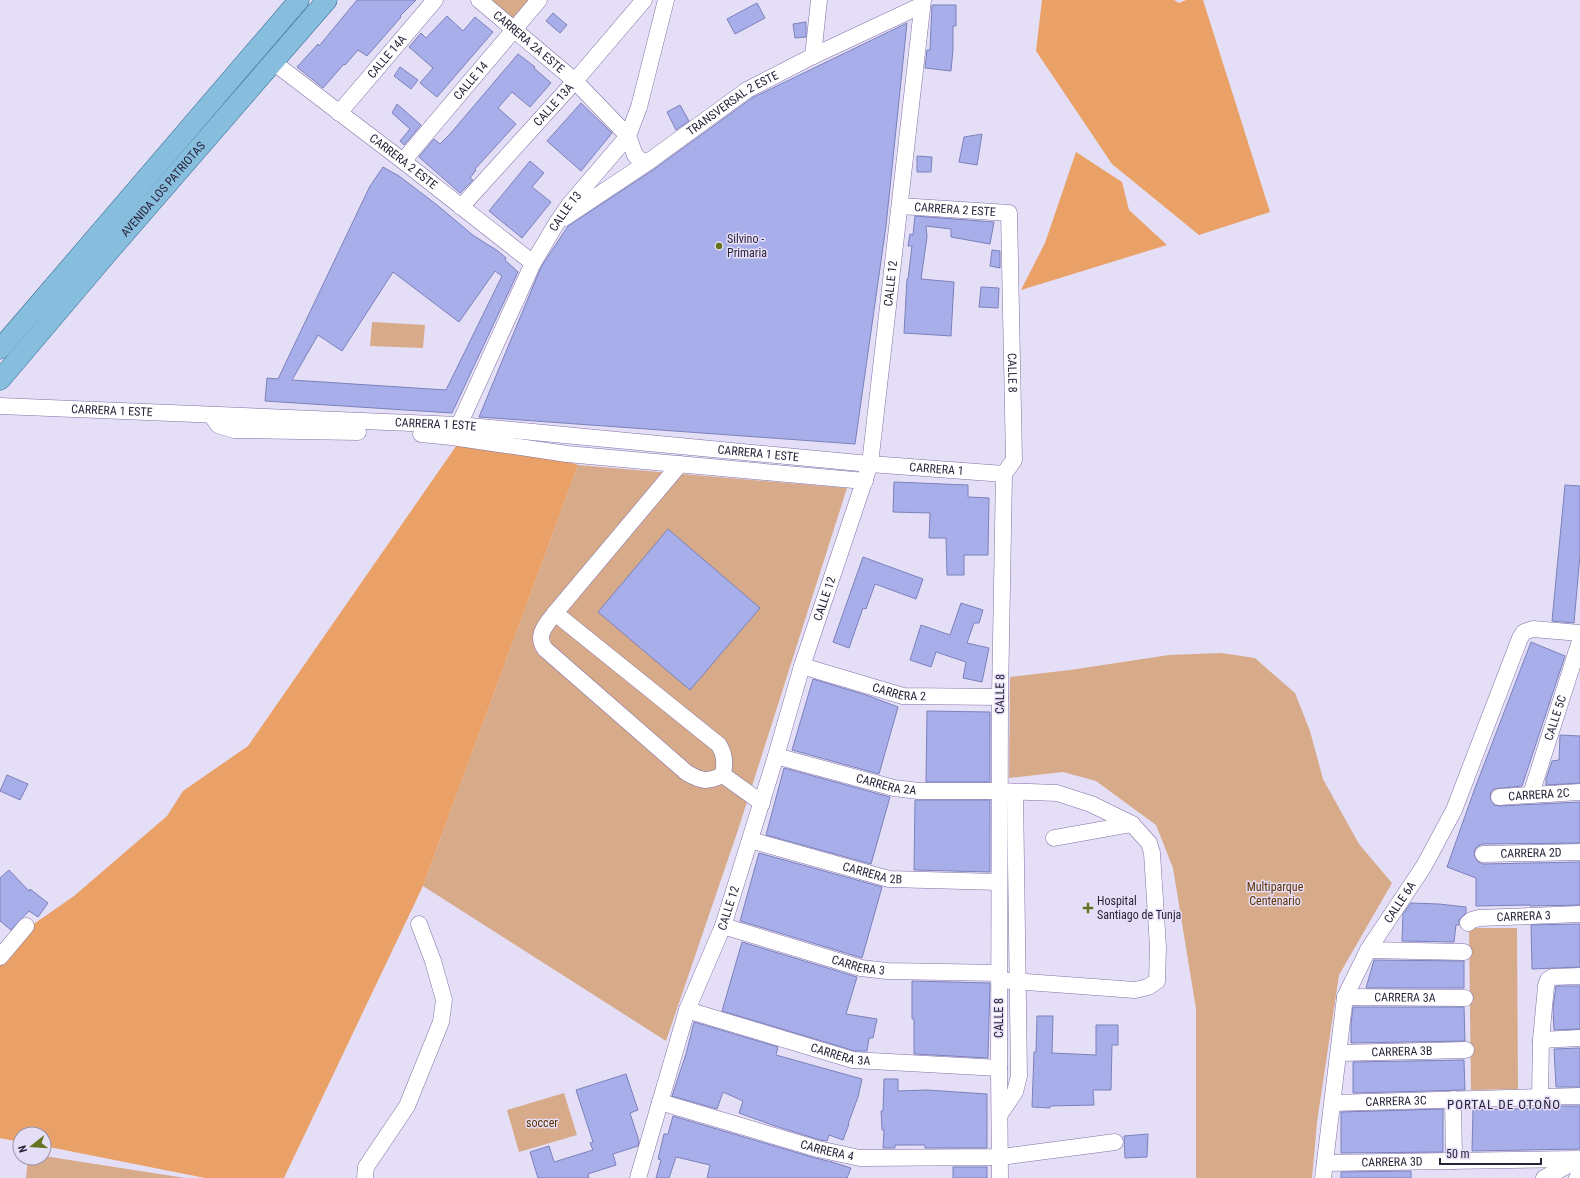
<svg xmlns="http://www.w3.org/2000/svg" width="1580" height="1178" font-family="'Roboto Condensed',sans-serif">
<style>
.green{fill:#d7ab8a}
.forest{fill:#e9a167}
.building{fill:#a7aeea;stroke:#7b81ba;fill-rule:evenodd}
.lines{fill:none;stroke-linecap:round;stroke-linejoin:round}
.minor-casing{stroke:#8270a7;stroke-width:17}
.major-casing{stroke:#336a95;stroke-width:21}
.minor{stroke:#fff;stroke-width:16}
.major{stroke:#87bddd;stroke-width:20}
.poi-dot{fill:#65731f;stroke:#e5def7;stroke-width:1.5}
.labels{text-anchor:middle;dominant-baseline:central;stroke-width:3;stroke-linejoin:round;paint-order:stroke}
.street-label{font-size:12px;fill:#2b233a;stroke:#e5def7}
.poi-label{font-size:12px;fill:#2b233a;stroke:#e5def7;text-anchor:start}
.park-label{font-size:12px;fill:#603202;stroke:#e5def7}
.neighbourhood-label{font-size:13px;letter-spacing:1px;fill:#2b233a;stroke:#e5def7}
</style>
<rect width="100%" height="100%" fill="#e5def7"/>
<g class="green">
<polygon points="491,0 530,0 514,19"/>
<polygon points="372,322 425,325 423,348 370,346"/>
<polygon points="578,465 847,488 738,830 666,1041 423,886"/>
<polygon points="1221,653 1255,658 1295,693 1310,731 1323,779 1359,844 1392,883 1339,975 1317,1122 1312,1178 1196,1178 1196,1009 1173,868 1156,825 1096,781 1063,772 1009,778 1010,677 1070,670 1169,655"/>
<polygon points="1469,928 1517,928 1518,1089 1471,1090"/>
<polygon points="564,1093 577,1135 519,1152 507,1110"/>
<polygon points="44,1156 185,1178 26,1178 28,1158 44,1158"/>
</g>
<g class="forest">
<polygon points="1042,0 1174,0 1179,3 1186,0 1203,0 1270,212 1199,235 1112,164 1036,51"/>
<polygon points="1076,152 1122,182 1129,210 1167,245 1021,290 1045,243"/>
<polygon points="470,426 578,465 423,886 284,1178 205,1178 44,1146 44,1134 20,1134 20,1142 0,1138 0,960 18,935 74,896 167,816 183,791 248,746"/>
</g>
<g class="building">
<polygon points="357,0 416,0 400,16 401,17 367,56 358,50 345,65 344,64 323,88 297,67 318,44 319,46"/>
<polygon points="757,3 765,18 735,34 727,19"/>
<polygon points="932,5 956,5 956,26 953,26 953,49 951,71 925,68 927,50 930,50"/>
<polygon points="553,13 567,25 560,33 546,21"/>
<polygon points="447,16 463,31 475,17 493,32 437,97 420,83 433,68 409,47 421,33 426,38"/>
<polygon points="806,22 806,37 795,38 793,24"/>
<polygon points="907,23 886,226 855,444 479,417 541,267 568,226 653,170 752,98"/>
<polygon points="518,54 535,67 534,68 551,83 530,107 512,92 498,108 516,124 475,169 476,170 470,178 473,180 460,193 419,157 434,139 440,144 450,134"/>
<polygon points="400,67 418,80 411,89 394,76"/>
<polygon points="581,103 612,133 581,171 547,141"/>
<polygon points="397,104 421,125 404,145 400,141 410,129 392,113"/>
<polygon points="680,105 689,121 676,130 667,112"/>
<polygon points="982,134 977,165 959,162 964,137"/>
<polygon points="917,156 932,157 931,172 917,172"/>
<polygon points="530,161 544,173 532,187 551,202 522,238 489,211"/>
<path d="M 383,167 L 399,176 L 437,205 L 474,236 L 498,251 L 506,258 L 505,260 L 518,272 L 452,413 L 265,401 L 267,378 L 278,379 L 370,186 ZM 495,271 L 502,276 L 446,390 L 292,380 L 318,335 L 342,351 L 393,272 L 459,322 Z"/>
<polygon points="915,216 994,222 990,244 951,237 951,229 926,226 927,237 921,279 954,282 951,336 904,333 907,279 908,279 912,246 908,246 910,234 913,235"/>
<polygon points="992,250 1000,251 1000,268 990,266"/>
<polygon points="981,287 999,288 998,308 979,307"/>
<polygon points="894,482 968,485 968,497 989,498 988,555 964,555 964,575 947,575 946,538 929,538 930,513 893,512"/>
<polygon points="1565,485 1580,486 1580,555 1574,623 1552,621"/>
<polygon points="668,529 760,608 690,690 598,612"/>
<polygon points="863,557 923,579 916,599 875,584 866,609 863,608 849,648 833,642"/>
<polygon points="961,603 983,610 979,623 974,623 967,643 989,648 982,682 963,678 966,662 936,652 931,667 910,660 921,625 950,635"/>
<polygon points="1531,642 1565,656 1522,786 1494,789 1491,792 1490,798 1494,805 1500,806 1580,802 1580,843 1483,844 1478,846 1475,849 1474,855 1478,862 1483,864 1580,862 1580,905 1530,906 1530,905 1476,906 1476,878 1447,867 1475,788"/>
<polygon points="813,679 869,696 898,707 879,774 792,750"/>
<polygon points="927,711 990,712 990,782 926,782"/>
<polygon points="1560,735 1580,736 1580,783 1546,785 1546,779 1552,761 1559,760"/>
<polygon points="784,768 890,797 871,864 766,835"/>
<polygon points="7,775 28,784 20,800 0,791"/>
<polygon points="915,800 990,800 990,872 914,870"/>
<polygon points="759,853 882,887 862,958 740,921"/>
<polygon points="9,870 29,891 30,889 48,903 38,917 29,911 11,930 0,921 0,878"/>
<polygon points="1411,903 1439,904 1466,907 1466,913 1459,920 1459,925 1456,925 1454,942 1402,941 1403,914"/>
<polygon points="1580,924 1580,967 1532,969 1531,925"/>
<polygon points="742,942 857,977 846,1014 877,1019 873,1038 869,1038 867,1051 855,1051 722,1011"/>
<polygon points="1374,960 1464,961 1464,988 1366,988"/>
<polygon points="912,981 990,983 988,1058 914,1054 914,1019 912,1019"/>
<polygon points="1556,986 1580,986 1580,1029 1554,1030 1553,1008"/>
<polygon points="1353,1007 1464,1007 1465,1041 1351,1043 1351,1024"/>
<polygon points="1037,1016 1053,1016 1052,1053 1096,1055 1096,1025 1118,1025 1118,1045 1112,1045 1111,1090 1093,1090 1094,1105 1050,1106 1050,1108 1032,1107 1034,1052 1036,1052"/>
<polygon points="694,1022 778,1047 776,1055 862,1079 858,1097 848,1124 849,1124 843,1140 829,1135 827,1141 820,1140 775,1126 739,1113 743,1101 723,1092 717,1109 672,1096 686,1054"/>
<polygon points="1580,1048 1580,1087 1556,1087 1554,1049"/>
<polygon points="1464,1060 1465,1090 1353,1093 1353,1062"/>
<polygon points="626,1074 638,1110 630,1113 639,1141 638,1146 613,1154 616,1165 588,1174 589,1178 538,1178 530,1152 549,1146 554,1162 593,1150 590,1143 593,1142 576,1090"/>
<polygon points="884,1079 898,1079 898,1091 927,1090 987,1094 987,1148 925,1148 925,1145 895,1145 895,1148 883,1148 884,1130 882,1130 881,1111 883,1111"/>
<polygon points="1557,1106 1580,1106 1580,1149 1472,1151 1473,1110 1557,1108"/>
<polygon points="1443,1109 1443,1152 1341,1153 1341,1112"/>
<polygon points="673,1116 815,1158 832,1162 851,1168 847,1178 707,1178 710,1165 676,1157 669,1178 656,1178 661,1160 658,1159 664,1134 668,1134"/>
<polygon points="1148,1134 1147,1157 1125,1158 1124,1136"/>
<rect x="953" y="1167" width="34" height="11"/>
<polygon points="1411,1171 1411,1178 1341,1178 1341,1172"/>
</g>
<g class="lines">
<defs>
<g id="minor">
<path id="s1" d="M 479,0 L 575,81 L 628,136 L 635,155 L 640,160 L 648,162"/>
<polyline points="813,56 819,0"/>
<path id="s2" d="M 273,62 L 403,161 L 533,263"/>
<path id="s3" d="M 339,113 L 435,0"/>
<path id="s4" d="M 403,161 L 539,0"/>
<path id="s5" d="M 900,206 L 1009,213 L 1014,460 L 1004,474 L 1000,697 L 999,1068 L 1000,1178"/>
<path id="s6" d="M 461,207 L 575,81 L 644,0"/>
<path id="s7" d="M 564,218 L 648,162 L 747,90 L 813,56 L 922,5"/>
<path id="s8" d="M 0,406 L 459,425 L 870,464 L 1004,474"/>
<polyline points="211,415 218,425 234,430 358,432"/>
<path id="s9" d="M 459,425 L 533,263 L 556,224 L 569,205 L 628,136 L 639,107 L 666,0"/>
<polyline points="421,434 452,437 567,454 865,481"/>
<path d="M 680,464 L 555,613 L 719,745 C 725,755 725,763 723,775 L 762,803"/>
<path d="M 555,613 C 546,625 535,635 545,649 L 687,773 C 703,782 707,782 723,775"/>
<path id="s10" d="M 802,666 L 903,696 L 1000,697"/>
<path id="s11" d="M 776,756 L 894,788 L 919,791 L 1000,791 L 1057,793 L 1091,804 L 1132,824"/>
<path id="s12" d="M 1531,794 L 1580,641"/>
<path id="s13" d="M 1499,797 L 1580,792"/>
<path id="s14" d="M 750,840 L 889,879 L 999,882"/>
<path id="s15" d="M 1483,854 L 1580,852"/>
<path id="s16" d="M 1468,923 L 1472,920 L 1479,918 L 1580,914"/>
<path id="s17" d="M 723,926 L 861,968 L 887,971 L 999,973"/>
<polyline points="1368,950 1464,952"/>
<polyline points="0,957 26,926"/>
<polyline points="999,980 1135,990 1148,987 1157,981 1158,947 1152,853 1149,843 1132,824 1054,838"/>
<path id="s18" d="M 1345,997 L 1465,998"/>
<path id="s19" d="M 687,1010 L 853,1060 L 999,1068"/>
<polyline points="1541,1040 1580,1038"/>
<path id="s20" d="M 1339,1053 L 1466,1050"/>
<polyline points="1540,1097 1541,1040 1546,986 1548,980 1552,977 1580,976"/>
<polyline points="1453,1099 1454,1161"/>
<path id="s21" d="M 660,1102 L 818,1149 L 860,1158 L 1001,1157 L 1115,1142"/>
<path id="s22" d="M 1333,1103 L 1580,1096"/>
<polyline points="1000,1114 1015,1092 1019,1076 1015,792"/>
<path id="s23" d="M 1325,1163 L 1578,1159"/>
<polyline points="365,1178 366,1167 407,1106 441,1022 444,1000 433,961 419,924"/>
<path id="s24" d="M 638,1178 L 687,1010 L 723,926 L 776,756 L 802,666 L 870,464 L 923,0"/>
<path id="s25" d="M 1323,1178 L 1345,997 L 1368,950 L 1424,866 L 1454,810 L 1520,638 L 1524,632 L 1533,629 L 1580,633"/>
<polyline points="1544,1178 1576,1161"/>
<polyline points="1577,1178 1580,1176"/>
</g>
<g id="major">
<polyline points="0,349 299,0"/>
<path id="s26" d="M 0,380 L 106,255 L 327,0"/>
</g>
</defs>
<use href="#minor" class="minor-casing"/>
<use href="#major" class="major-casing"/>
<use href="#minor" class="minor"/>
<use href="#major" class="major"/>
</g>
<g class="poi-dot">
<circle cx="719" cy="246" r="4"/>
<path d="M1086 902h4v4h4v4h-4v4h-4v-4h-4v-4h4z"/>
</g>
<g class="labels">
<g class="street-label">
<text stroke="none"><textPath href="#s1" startOffset="65">CARRERA 2A ESTE</textPath></text>
<text stroke="none"><textPath href="#s3" startOffset="74">CALLE 14A</textPath></text>
<text stroke="none"><textPath href="#s4" startOffset="105">CALLE 14</textPath></text>
<text stroke="none"><textPath href="#s6" startOffset="138">CALLE 13A</textPath></text>
<text stroke="none"><textPath href="#s7" startOffset="204">TRANSVERSAL 2 ESTE</textPath></text>
<text stroke="none"><textPath href="#s2" startOffset="164">CARRERA 2 ESTE</textPath></text>
<text stroke="none"><textPath href="#s26" startOffset="251">AVENIDA LOS PATRIOTAS</textPath></text>
<text stroke="none"><textPath href="#s5" startOffset="55">CARRERA 2 ESTE</textPath></text>
<text stroke="none"><textPath href="#s9" startOffset="239">CALLE 13</textPath></text>
<text stroke="none"><textPath href="#s24" startOffset="933">CALLE 12</textPath></text>
<text stroke="none"><textPath href="#s5" startOffset="269">CALLE 8</textPath></text>
<text stroke="none"><textPath href="#s8" startOffset="112">CARRERA 1 ESTE</textPath></text>
<text stroke="none"><textPath href="#s8" startOffset="436">CARRERA 1 ESTE</textPath></text>
<text stroke="none"><textPath href="#s8" startOffset="760">CARRERA 1 ESTE</textPath></text>
<text stroke="none"><textPath href="#s8" startOffset="939">CARRERA 1</textPath></text>
<text stroke="none"><textPath href="#s24" startOffset="609">CALLE 12</textPath></text>
<text stroke="none"><textPath href="#s10" startOffset="101">CARRERA 2</textPath></text>
<text transform="translate(1000 694) rotate(-89)">CALLE 8</text>
<text stroke="none"><textPath href="#s12" startOffset="80">CALLE 5C</textPath></text>
<text stroke="none"><textPath href="#s11" startOffset="114">CARRERA 2A</textPath></text>
<text stroke="none"><textPath href="#s13" startOffset="40">CARRERA 2C</textPath></text>
<text stroke="none"><textPath href="#s15" startOffset="48">CARRERA 2D</textPath></text>
<text stroke="none"><textPath href="#s14" startOffset="127">CARRERA 2B</textPath></text>
<text stroke="none"><textPath href="#s25" startOffset="292">CALLE 6A</textPath></text>
<text stroke="none"><textPath href="#s24" startOffset="285">CALLE 12</textPath></text>
<text stroke="none"><textPath href="#s16" startOffset="57">CARRERA 3</textPath></text>
<text stroke="none"><textPath href="#s17" startOffset="141">CARRERA 3</textPath></text>
<text stroke="none"><textPath href="#s18" startOffset="60">CARRERA 3A</textPath></text>
<text transform="translate(999 1018) rotate(-90)">CALLE 8</text>
<text stroke="none"><textPath href="#s20" startOffset="63">CARRERA 3B</textPath></text>
<text stroke="none"><textPath href="#s19" startOffset="160">CARRERA 3A</textPath></text>
<text stroke="none"><textPath href="#s22" startOffset="63">CARRERA 3C</textPath></text>
<text stroke="none"><textPath href="#s21" startOffset="174">CARRERA 4</textPath></text>
<text stroke="none"><textPath href="#s23" startOffset="67">CARRERA 3D</textPath></text>
</g>
<g class="poi-label">
<text x="727" y="239">Silvino -<tspan x="727" dy="14">Primaria</tspan></text>
<text x="1097" y="901">Hospital<tspan x="1097" dy="14">Santiago de Tunja</tspan></text>
</g>
<g class="park-label">
<text x="1275" y="887">Multiparque<tspan x="1275" dy="14">Centenario</tspan></text>
<text x="542" y="1123">soccer</text>
</g>
<g class="neighbourhood-label">
<text x="1504" y="1104">PORTAL DE OTOÑO</text>
</g>
</g>
<g transform="translate(32 1146) rotate(253)"><circle r="19" fill="#e5def7" stroke="#9b93ab"/>
<path d="M0-3L7 15L0 10L-7 15Z" fill="#65731f"/>
<text y="-6" font-size="11" font-weight="bold" text-anchor="middle" fill="#2b233a">N</text>
</g>
<path d="M1440 1158v6h101v-6" fill="none" stroke="#2b233a" stroke-width="2"/>
<text x="1446" y="1158" font-size="12" fill="#2b233a" stroke="#e5def7" stroke-width="3" paint-order="stroke">50 m</text>
</svg>
